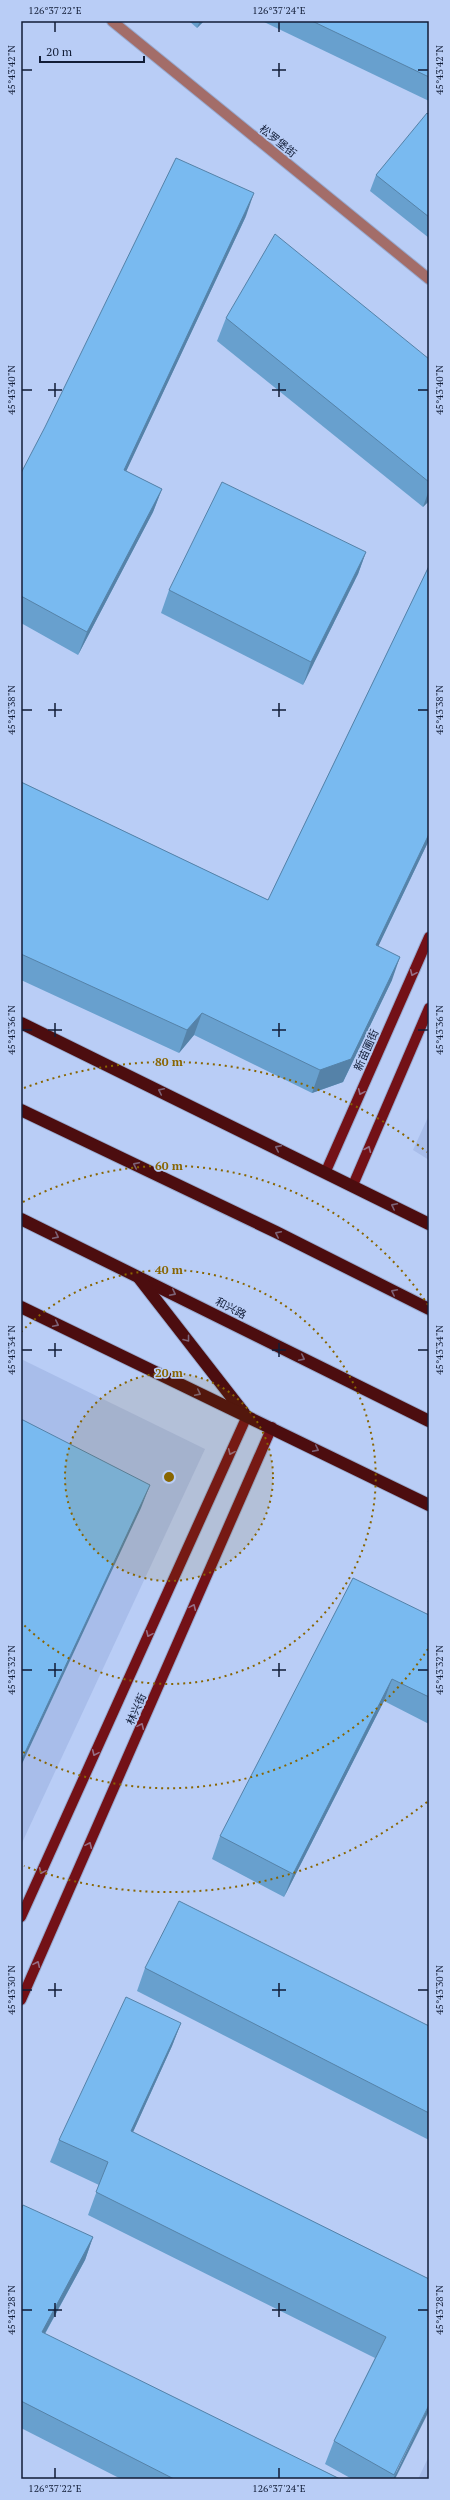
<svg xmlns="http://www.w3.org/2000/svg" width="450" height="2500" font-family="'PT Serif','Noto Sans SC',serif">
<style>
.built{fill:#a8bdea}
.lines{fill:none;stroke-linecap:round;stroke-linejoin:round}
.minor-casing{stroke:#98aad0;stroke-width:12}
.major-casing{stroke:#98aad0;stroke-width:12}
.highway-casing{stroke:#98aad0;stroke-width:14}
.path{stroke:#7b8baf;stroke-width:2.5;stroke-dasharray:2 3;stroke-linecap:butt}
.minor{stroke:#a36d69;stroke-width:10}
.major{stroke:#731117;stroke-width:10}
.highway{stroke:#4c0d0f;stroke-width:12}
.wall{fill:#68a0ce}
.shaded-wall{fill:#5582a8}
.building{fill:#79baf0;stroke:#5582a8}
.oneway{stroke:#966f86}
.oneway2{stroke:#7d6377}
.ticks{fill:none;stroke:#121d37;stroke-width:1.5}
.ring{fill:none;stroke:#886501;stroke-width:2;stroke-dasharray:2 4}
.labels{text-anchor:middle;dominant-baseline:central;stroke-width:3.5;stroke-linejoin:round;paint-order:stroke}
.street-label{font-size:11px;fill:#121d37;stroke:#b9cdf6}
.centre{fill:#886501;stroke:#b9cdf6;stroke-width:2}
.ring-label{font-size:12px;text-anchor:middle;font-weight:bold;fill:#886501;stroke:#b9cdf6;stroke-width:3.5;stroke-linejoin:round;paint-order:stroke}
.neatline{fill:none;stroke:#121d37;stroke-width:1.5}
.ticks-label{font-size:10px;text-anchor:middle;fill:#121d37}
</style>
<rect width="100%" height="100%" fill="#b9cdf6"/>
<g class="built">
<polygon points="429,1115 429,1160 413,1150"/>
<polygon points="21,1359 205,1449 21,1845"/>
<polygon points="429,2456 429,2479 418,2479"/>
</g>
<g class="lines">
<defs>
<polyline id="minor" points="112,21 429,279"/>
<g id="major">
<polyline points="326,1171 429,937"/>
<polyline points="353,1185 429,1008"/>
<polyline points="21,1917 247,1416"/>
<polyline points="21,2000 272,1427"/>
</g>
<g id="highway">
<polyline points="21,1023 429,1224"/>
<polyline points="21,1110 276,1232 429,1309"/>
<polyline points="21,1219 429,1421"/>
<polyline points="139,1278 244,1413"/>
<polyline points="21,1307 429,1505"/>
</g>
</defs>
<use href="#minor" class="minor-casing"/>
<use href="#major" class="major-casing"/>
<use href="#highway" class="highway-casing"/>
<polyline class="path" points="429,1542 429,1541"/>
<use href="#minor" class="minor"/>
<use href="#major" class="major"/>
<use href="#highway" class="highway"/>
</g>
<g class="wall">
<polygon points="189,21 204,21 197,28"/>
<polygon points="262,21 429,21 429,101"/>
<polygon points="429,115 429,238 370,191 376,175"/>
<polygon points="246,216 126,471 162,489 153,512 78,655 21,623 21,473"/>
<polygon points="226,318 429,359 429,501 423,507 217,341"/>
<polygon points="366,552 358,574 303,685 161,613 169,590"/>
<polygon points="429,566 429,840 378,946 392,980 343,1082 312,1093 194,1035 179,1053 21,980 21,782 268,900"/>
<polygon points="429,1615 429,1724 384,1701 284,1897 212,1859 220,1836"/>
<polygon points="145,1968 429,2026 429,2140 137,1991"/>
<polygon points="181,2023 172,2046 133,2132 429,2279 395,2479 352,2479 325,2464 334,2441 375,2358 88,2215 99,2185 50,2162 59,2140"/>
<polygon points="21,2209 93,2237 85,2260 45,2334 340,2479 121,2479 21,2428"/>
</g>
<g class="shaded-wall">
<polygon points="200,21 204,21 197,28"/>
<polygon points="254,193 246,216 116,493 124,470"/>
<polygon points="162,489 153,512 78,655 87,632"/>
<polygon points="429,490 429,501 423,507"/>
<polygon points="366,552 358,574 303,685 311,662"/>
<polygon points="429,834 429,840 368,968 376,945"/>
<polygon points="400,957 392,980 343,1082 312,1093 320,1070"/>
<polygon points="202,1013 194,1035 179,1053 187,1030"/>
<polygon points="150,1485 141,1508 21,1766 21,1761"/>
<polygon points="392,1679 384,1701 284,1897 293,1874"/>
<polygon points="181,2023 172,2046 123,2154 131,2131"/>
<polygon points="93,2237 85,2260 33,2355 42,2332"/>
<polygon points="429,2405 429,2411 395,2479 393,2479"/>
</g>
<g class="building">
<polygon points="312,21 429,21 429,77"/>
<polygon points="427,113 429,115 429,217 376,175"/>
<polygon points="176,158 254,193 124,470 162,489 87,632 21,596 21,473 45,427"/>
<polygon points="275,234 429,359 429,482 226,318"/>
<polygon points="222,482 366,552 311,662 169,590"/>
<polygon points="429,566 429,834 376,945 400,957 351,1059 320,1070 202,1013 187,1030 21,954 21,782 268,900"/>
<polygon points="21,1419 150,1485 21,1761"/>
<polygon points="353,1578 429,1615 429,1697 392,1679 293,1874 220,1836"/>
<polygon points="179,1901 429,2026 429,2113 145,1968"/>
<polygon points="126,1997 181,2023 131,2131 429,2279 429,2405 394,2475 334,2441 386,2337 96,2192 108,2162 59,2140"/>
<polygon points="23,2205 93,2237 42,2332 340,2479 174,2479 21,2401 21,2209"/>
</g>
<defs><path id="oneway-chevron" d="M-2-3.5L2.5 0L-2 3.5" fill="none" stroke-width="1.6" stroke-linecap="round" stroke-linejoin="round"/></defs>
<g class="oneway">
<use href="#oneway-chevron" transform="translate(413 973) rotate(114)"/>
<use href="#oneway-chevron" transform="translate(361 1092) rotate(114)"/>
<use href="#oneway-chevron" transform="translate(368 1149) rotate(-67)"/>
<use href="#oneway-chevron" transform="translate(231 1452) rotate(114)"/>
<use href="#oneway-chevron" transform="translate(193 1607) rotate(-66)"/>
<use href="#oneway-chevron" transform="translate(149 1634) rotate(114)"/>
<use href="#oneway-chevron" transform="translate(141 1726) rotate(-66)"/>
<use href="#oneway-chevron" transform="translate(95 1753) rotate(114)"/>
<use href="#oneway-chevron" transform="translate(89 1845) rotate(-66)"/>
<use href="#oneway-chevron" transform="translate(42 1871) rotate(114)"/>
<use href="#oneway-chevron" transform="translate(37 1964) rotate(-66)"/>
</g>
<g class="oneway2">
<use href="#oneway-chevron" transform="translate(161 1091) rotate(-154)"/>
<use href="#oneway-chevron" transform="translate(278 1148) rotate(-154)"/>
<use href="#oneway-chevron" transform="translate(136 1165) rotate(-154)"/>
<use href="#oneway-chevron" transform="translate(394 1206) rotate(-153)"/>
<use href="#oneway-chevron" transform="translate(278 1234) rotate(-154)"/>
<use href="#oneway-chevron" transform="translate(56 1236) rotate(26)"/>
<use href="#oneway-chevron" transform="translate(394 1292) rotate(-153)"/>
<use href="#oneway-chevron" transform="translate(173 1293) rotate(27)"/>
<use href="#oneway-chevron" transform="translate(56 1324) rotate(26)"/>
<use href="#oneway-chevron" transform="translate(187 1339) rotate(52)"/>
<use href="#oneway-chevron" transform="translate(302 1358) rotate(27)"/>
<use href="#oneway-chevron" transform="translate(198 1393) rotate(26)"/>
<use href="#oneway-chevron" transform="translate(316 1449) rotate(26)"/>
</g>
<path class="ticks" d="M 55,22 L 55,32M 279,22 L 279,32M 279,63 L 279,77M 22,70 L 32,70M 272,70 L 286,70M 418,70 L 428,70M 55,383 L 55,397M 279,383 L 279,397M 22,390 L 32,390M 48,390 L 62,390M 272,390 L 286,390M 418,390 L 428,390M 55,703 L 55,717M 279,703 L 279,717M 22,710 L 32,710M 48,710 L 62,710M 272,710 L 286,710M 418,710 L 428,710M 55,1023 L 55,1037M 279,1023 L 279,1037M 22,1030 L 32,1030M 48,1030 L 62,1030M 272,1030 L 286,1030M 418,1030 L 428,1030M 55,1343 L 55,1357M 279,1343 L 279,1357M 22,1350 L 32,1350M 48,1350 L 62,1350M 272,1350 L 286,1350M 418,1350 L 428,1350M 55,1663 L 55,1677M 279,1663 L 279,1677M 22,1670 L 32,1670M 48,1670 L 62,1670M 272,1670 L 286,1670M 418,1670 L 428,1670M 55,1983 L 55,1997M 279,1983 L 279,1997M 22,1990 L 32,1990M 48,1990 L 62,1990M 272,1990 L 286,1990M 418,1990 L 428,1990M 55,2303 L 55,2317M 279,2303 L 279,2317M 22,2310 L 32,2310M 48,2310 L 62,2310M 272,2310 L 286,2310M 418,2310 L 428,2310M 55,2468 L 55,2478M 279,2468 L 279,2478"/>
<circle cx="169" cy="1477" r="104" fill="#886501" fill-opacity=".12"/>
<g class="ring">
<circle cx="169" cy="1477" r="104"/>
<path d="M21 1332A207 207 0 1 1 21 1622"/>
<path d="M428 1649A311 311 0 0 1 23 1752M23 1202A311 311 0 0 1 428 1305"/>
<path d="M427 1802A415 415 0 0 1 24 1866M24 1088A415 415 0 0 1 427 1152"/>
</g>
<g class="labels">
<g class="street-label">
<text transform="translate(278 141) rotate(39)">松罗堡街</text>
<text transform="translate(366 1050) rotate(-66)">新苗圃街</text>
<text transform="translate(231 1308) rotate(27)">和兴路</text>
<text transform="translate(136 1709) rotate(-66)">林兴街</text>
</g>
</g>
<circle cx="169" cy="1477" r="6" class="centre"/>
<g class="ring-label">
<text x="169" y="1066">80 m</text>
<text x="169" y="1170">60 m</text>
<text x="169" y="1274">40 m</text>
<text x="169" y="1377">20 m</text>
</g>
<rect width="450" height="2500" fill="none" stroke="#b9cdf6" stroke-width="44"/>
<path d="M40 56v6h104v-6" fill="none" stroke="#121d37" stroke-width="2"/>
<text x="46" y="56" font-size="12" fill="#121d37" stroke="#b9cdf6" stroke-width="3" paint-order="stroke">20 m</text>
<rect x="22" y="22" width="406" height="2456" class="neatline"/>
<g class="ticks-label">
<text x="55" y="14">126°37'22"E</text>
<text x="279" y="14">126°37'24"E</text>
<text transform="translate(11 70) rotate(-90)" y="4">45°43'42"N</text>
<text transform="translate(439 70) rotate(-90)" y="4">45°43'42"N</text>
<text transform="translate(11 390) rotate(-90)" y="4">45°43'40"N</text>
<text transform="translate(439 390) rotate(-90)" y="4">45°43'40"N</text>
<text transform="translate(11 710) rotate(-90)" y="4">45°43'38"N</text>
<text transform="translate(439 710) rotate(-90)" y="4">45°43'38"N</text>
<text transform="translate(11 1030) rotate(-90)" y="4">45°43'36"N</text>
<text transform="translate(439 1030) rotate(-90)" y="4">45°43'36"N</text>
<text transform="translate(11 1350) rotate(-90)" y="4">45°43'34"N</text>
<text transform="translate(439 1350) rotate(-90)" y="4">45°43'34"N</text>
<text transform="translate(11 1670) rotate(-90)" y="4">45°43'32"N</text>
<text transform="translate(439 1670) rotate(-90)" y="4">45°43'32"N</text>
<text transform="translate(11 1990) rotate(-90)" y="4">45°43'30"N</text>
<text transform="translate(439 1990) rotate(-90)" y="4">45°43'30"N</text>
<text transform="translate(11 2310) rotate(-90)" y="4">45°43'28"N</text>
<text transform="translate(439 2310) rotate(-90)" y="4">45°43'28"N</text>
<text x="55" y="2492">126°37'22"E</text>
<text x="279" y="2492">126°37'24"E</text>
</g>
</svg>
